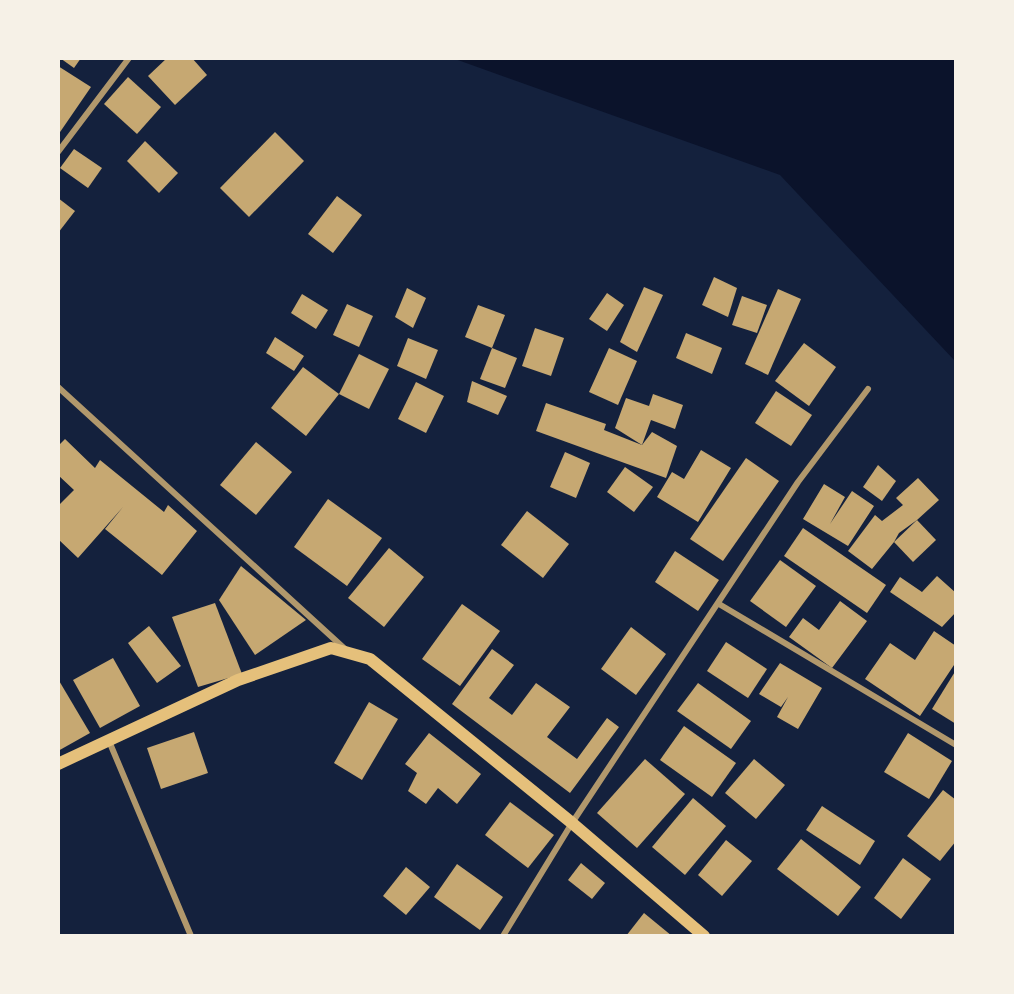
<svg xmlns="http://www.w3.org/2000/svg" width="1014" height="994" font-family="Lora,serif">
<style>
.water{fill:#0b132b}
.building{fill:#c6a872}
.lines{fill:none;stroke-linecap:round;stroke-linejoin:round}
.minor{stroke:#b1986c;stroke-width:6}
.secondary{stroke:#e5c07b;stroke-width:12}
</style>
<rect width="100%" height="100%" fill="#14213d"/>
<polygon class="water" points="455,59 955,59 955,361 780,175"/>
<g class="building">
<polygon points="60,58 81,58 74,68"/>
<polygon points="167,58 192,58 207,75 175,105 148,76"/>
<polygon points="58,66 91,87 58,135"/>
<polygon points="128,77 161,107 137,134 104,104"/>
<polygon points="275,132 304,161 249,217 220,188"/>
<polygon points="145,141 178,173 159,193 127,161"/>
<polygon points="74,149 102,168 88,188 60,168"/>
<polygon points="337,196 362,215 333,253 308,234"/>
<polygon points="58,198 75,211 58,233"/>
<polygon points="714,277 737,288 728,317 702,305"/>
<polygon points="644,287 663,295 637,352 620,342"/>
<polygon points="407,288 426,298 413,328 395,317"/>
<polygon points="778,289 801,299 768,375 745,364"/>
<polygon points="607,293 624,305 607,331 589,319"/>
<polygon points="302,294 328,310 316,329 291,313"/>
<polygon points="742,296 767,305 757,333 732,325"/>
<polygon points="347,304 373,316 359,347 333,335"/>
<polygon points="478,305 505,315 492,348 465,337"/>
<polygon points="535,328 564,338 551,376 522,366"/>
<polygon points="686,333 722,348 712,374 676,358"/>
<polygon points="275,337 304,356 294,371 266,353"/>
<polygon points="408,338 438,350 426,379 397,366"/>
<polygon points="804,343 836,367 809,406 775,381"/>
<polygon points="492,348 517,358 505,388 480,379"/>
<polygon points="609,348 637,361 618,405 589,392"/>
<polygon points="359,354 389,369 369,409 339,394"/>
<polygon points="303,367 339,394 306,436 271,408"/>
<polygon points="472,381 507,396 498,415 467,402"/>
<polygon points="416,382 444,396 426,433 398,419"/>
<polygon points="776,391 812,415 791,446 755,423"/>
<polygon points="653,394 683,405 675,429 651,420 642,445 615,428 626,398 649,406"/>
<polygon points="546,403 606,424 604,430 642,445 652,432 677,446 666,478 536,431"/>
<polygon points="65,439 95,468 100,460 164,512 168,505 197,531 162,575 105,529 123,507 78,558 58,539 58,506 74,490 58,475 58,446"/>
<polygon points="256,442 292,472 256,515 220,485"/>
<polygon points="701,450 731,468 698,522 657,497 672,472 684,479"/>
<polygon points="565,452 590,463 576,498 550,487"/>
<polygon points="746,458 779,481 723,561 690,539"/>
<polygon points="878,465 896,481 882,501 863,487"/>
<polygon points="625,467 653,487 634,512 607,492"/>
<polygon points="918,478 939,500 917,520 899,533 894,542 872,569 848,551 875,515 882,521 903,505 896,498"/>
<polygon points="824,484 845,497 830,524 852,491 874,506 848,546 803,519"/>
<polygon points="328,499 382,538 347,586 294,547"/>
<polygon points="527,511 569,544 543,578 501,545"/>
<polygon points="917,520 936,540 913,562 894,542"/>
<polygon points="803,528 886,585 867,613 784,556"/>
<polygon points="389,548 424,577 384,627 348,598"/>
<polygon points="675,551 719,580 698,611 655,582"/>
<polygon points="780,560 816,586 786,627 750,601"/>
<polygon points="241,566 306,620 255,655 219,600"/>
<polygon points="937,576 956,593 956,612 942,627 890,592 900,577 922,592"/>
<polygon points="840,601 867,621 832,668 789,637 803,618 819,630"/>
<polygon points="215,603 242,674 198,687 172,617"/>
<polygon points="462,604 500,631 460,686 422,659"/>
<polygon points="149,626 181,666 157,683 128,643"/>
<polygon points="631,627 666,654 636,695 601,669"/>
<polygon points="934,631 956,646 956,662 920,716 865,679 890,643 915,660"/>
<polygon points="726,642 767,669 748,698 707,671"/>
<polygon points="492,649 514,665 489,698 512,715 536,683 570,707 547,737 577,759 607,718 619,727 570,793 452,704"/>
<polygon points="113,658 140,706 100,728 73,680"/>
<polygon points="780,663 822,688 798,729 777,717 788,697 781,707 759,694"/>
<polygon points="956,670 956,724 932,709"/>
<polygon points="58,679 90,733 58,751"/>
<polygon points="698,683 751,721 731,749 677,711"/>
<polygon points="369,702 398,719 362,780 334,763"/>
<polygon points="684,726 736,763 712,797 660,760"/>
<polygon points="194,732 208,773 161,789 147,748"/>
<polygon points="429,733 481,774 457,804 438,788 426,804 408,791 417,773 405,764"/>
<polygon points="908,733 952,761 929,799 884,772"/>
<polygon points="645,759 685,794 637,848 597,813"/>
<polygon points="754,759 785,785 756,819 725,793"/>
<polygon points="943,790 956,800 956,841 940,861 907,836"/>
<polygon points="693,798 726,826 685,875 652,847"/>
<polygon points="510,802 554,835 528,868 485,835"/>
<polygon points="822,806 875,841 860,865 806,830"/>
<polygon points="801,839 861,887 838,916 777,869"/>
<polygon points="726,840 752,861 722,896 698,875"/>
<polygon points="903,858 931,879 901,919 874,898"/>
<polygon points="581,863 605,883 592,899 568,880"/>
<polygon points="457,864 503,897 480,930 434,897"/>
<polygon points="406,867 430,887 406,915 383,896"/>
<polygon points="644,913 672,936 626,936"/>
</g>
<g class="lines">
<g class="minor">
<polyline points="58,152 129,58"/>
<polyline points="58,387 345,649"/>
<polyline points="719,604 956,745"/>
<polyline points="109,741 191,936"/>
<polyline points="503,936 572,823 798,482 868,389"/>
</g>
<polyline class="secondary" points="58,764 238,680 331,648 370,659 572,823 704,936"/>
</g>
<rect width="1014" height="994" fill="none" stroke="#f6f1e7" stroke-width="120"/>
</svg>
